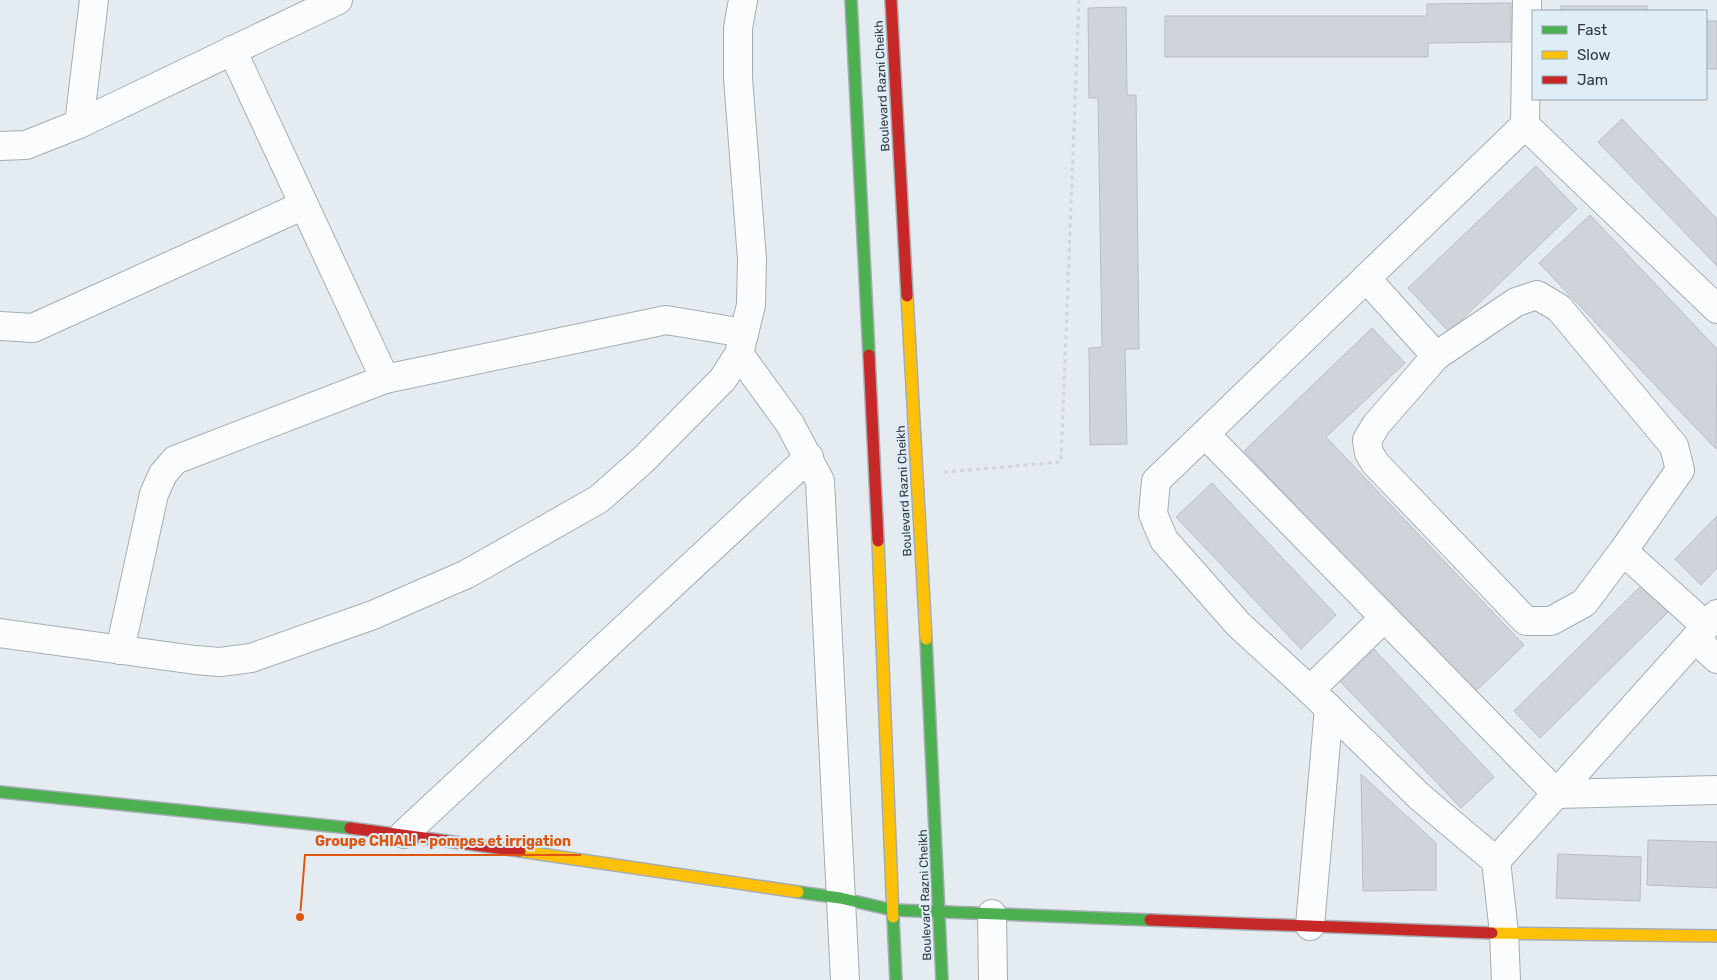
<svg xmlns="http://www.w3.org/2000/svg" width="1717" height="980" font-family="Rubik,sans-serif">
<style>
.building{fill:#cfd4da;stroke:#b8bdc2}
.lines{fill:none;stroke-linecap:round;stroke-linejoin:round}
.street-casing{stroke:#a6adb2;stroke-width:30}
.fast-casing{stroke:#a6adb2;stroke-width:14}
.slow-casing{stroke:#a6adb2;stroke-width:14}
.jam-casing{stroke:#a6adb2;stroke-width:14}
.path{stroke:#d2d5d7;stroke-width:3;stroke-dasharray:4 4;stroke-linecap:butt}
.street{stroke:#fbfcfd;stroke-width:28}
.fast{stroke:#4caf50;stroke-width:11}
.slow{stroke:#ffc107;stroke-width:11}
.jam{stroke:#c62828;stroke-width:11}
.labels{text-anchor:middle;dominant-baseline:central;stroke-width:4;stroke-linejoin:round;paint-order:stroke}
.street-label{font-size:12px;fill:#32383c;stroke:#deedf8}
.leader{fill:none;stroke:#df570e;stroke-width:2}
.callout-dot{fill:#df570e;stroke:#deedf8;stroke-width:2}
.callout-label{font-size:14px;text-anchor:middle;font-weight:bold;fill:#df570e;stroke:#deedf8;stroke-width:4;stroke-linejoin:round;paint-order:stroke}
</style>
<rect width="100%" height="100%" fill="#e4ecf2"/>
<g class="building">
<polygon points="1511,3 1511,42 1428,43 1428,57 1165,57 1165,16 1427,16 1427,4"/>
<rect x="1561" y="6" width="86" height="5"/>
<polygon points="1126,7 1127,95 1136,95 1139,349 1125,349 1127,444 1090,445 1089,348 1102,347 1098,98 1089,98 1088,8"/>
<rect x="1706" y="21" width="11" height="48"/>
<polygon points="1622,119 1717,219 1717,266 1598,142"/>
<polygon points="1536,166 1577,209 1449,332 1408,288"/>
<polygon points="1590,215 1717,349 1716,449 1539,263"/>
<polygon points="1372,328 1405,363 1326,437 1524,645 1474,693 1244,451"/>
<polygon points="1212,483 1336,615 1301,649 1176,517"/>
<polygon points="1717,516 1717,568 1701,585 1675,559"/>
<polygon points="1642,585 1668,612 1540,738 1514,711"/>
<polygon points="1371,646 1494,777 1461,808 1337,678"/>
<polygon points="1361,774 1436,843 1436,890 1363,891"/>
<polygon points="1648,840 1717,842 1717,888 1647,885"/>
<polygon points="1558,854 1641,857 1640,901 1556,898"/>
</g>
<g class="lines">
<defs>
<g id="street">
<polyline points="79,124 94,0"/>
<polyline points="1525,125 1717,309"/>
<polyline points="0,146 26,145 79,124 338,0"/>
<polyline points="1366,278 1436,356"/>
<polyline points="0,326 33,328 304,205"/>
<polyline points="739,354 790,424 820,481 845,980"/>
<polyline points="385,379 666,320 744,333"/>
<polyline points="1205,434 1557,794 1717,790"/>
<polyline points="1623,551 1584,603 1551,621 1526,621 1375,463 1369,453 1367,440 1376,425 1436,356 1516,302 1537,295 1559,308 1674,446 1680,470 1623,551 1706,626"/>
<polyline points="0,633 195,660 220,662 251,658 373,615 467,574 599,499 643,460 723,379 739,354 751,305 752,259 738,78 738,28 743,0"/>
<polyline points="1695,639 1717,659"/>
<polyline points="120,650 154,494 163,474 175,460 385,379 232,50"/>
<polyline points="1310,690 1384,618"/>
<polyline points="404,834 809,457"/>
<polyline points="1496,861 1717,614"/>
<polyline points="992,914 993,980"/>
<polyline points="1310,926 1329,708"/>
<polyline points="1506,980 1504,933 1496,861 1420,797 1310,690 1239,625 1164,540 1153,514 1156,481 1525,125 1527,0"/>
</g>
<g id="fast">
<polyline points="851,0 869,355"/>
<polyline points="926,639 942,980"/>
<polyline points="0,792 350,828"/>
<polyline points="798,892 840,898 893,910 1150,920"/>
<polyline points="893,917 896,980"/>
</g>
<g id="slow">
<polyline points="907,296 926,639"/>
<polyline points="878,541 893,917"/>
<polyline points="520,851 798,892"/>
<polyline points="1492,933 1717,936"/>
</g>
<g id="jam">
<polyline points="891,0 907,296"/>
<polyline points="869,355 878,541"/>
<polyline points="350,828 520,851"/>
<polyline points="1150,920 1492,933"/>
</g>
</defs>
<use href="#street" class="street-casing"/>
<use href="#fast" class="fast-casing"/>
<use href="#slow" class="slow-casing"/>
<use href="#jam" class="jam-casing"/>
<polyline class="path" points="944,472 1061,462 1079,0"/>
<use href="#street" class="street"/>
<use href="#fast" class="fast"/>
<use href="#slow" class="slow"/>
<use href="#jam" class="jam"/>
</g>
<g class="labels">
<g class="street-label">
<text transform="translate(882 86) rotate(-93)">Boulevard Razni Cheikh</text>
<text transform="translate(904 491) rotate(-93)">Boulevard Razni Cheikh</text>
<text transform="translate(925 895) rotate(-92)">Boulevard Razni Cheikh</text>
</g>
</g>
<path class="leader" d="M300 917L305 855H581"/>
<circle class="callout-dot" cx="300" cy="917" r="5"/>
<g class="callout-label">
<text x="443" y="846">Groupe CHIALI - pompes et irrigation</text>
</g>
<rect x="1532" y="10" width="175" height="90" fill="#deedf8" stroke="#99a5ad"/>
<rect x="1542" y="26" width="25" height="8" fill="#4caf50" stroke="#99a5ad"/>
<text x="1577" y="35" font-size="15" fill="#32383c">Fast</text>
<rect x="1542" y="51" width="25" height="8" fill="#ffc107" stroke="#99a5ad"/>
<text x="1577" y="60" font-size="15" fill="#32383c">Slow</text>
<rect x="1542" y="76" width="25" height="8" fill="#c62828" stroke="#99a5ad"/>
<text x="1577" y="85" font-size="15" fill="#32383c">Jam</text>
</svg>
